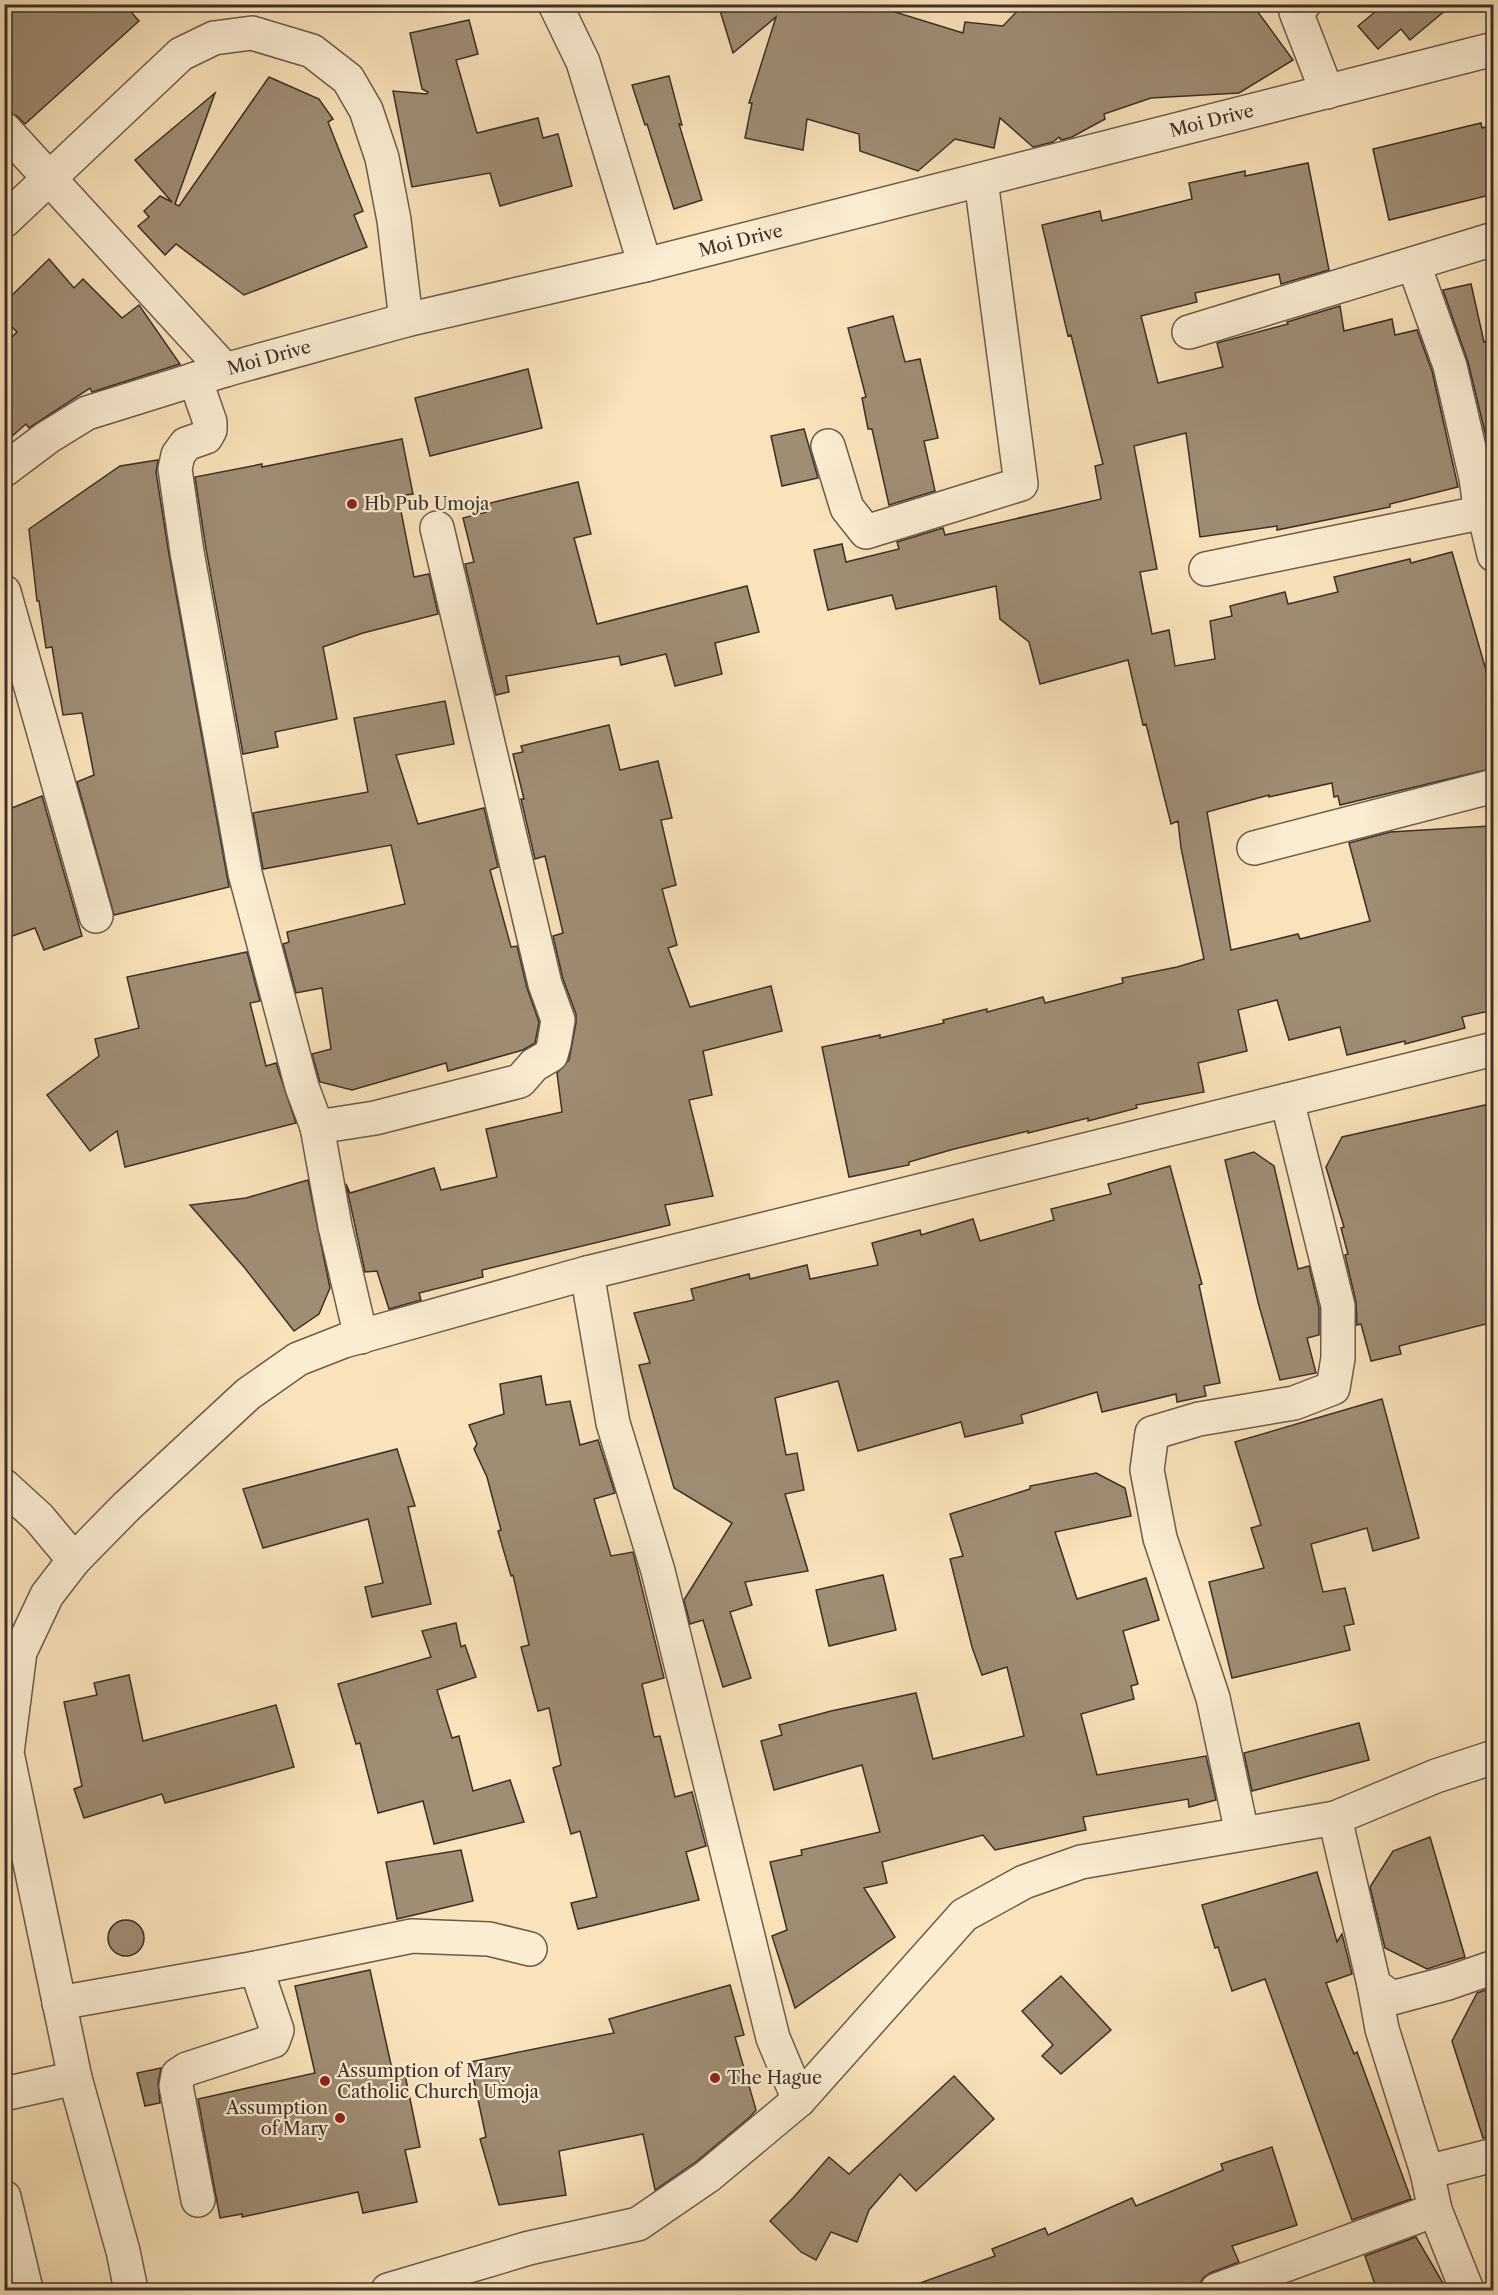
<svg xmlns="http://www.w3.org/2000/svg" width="1498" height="2295" font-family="'Libre Caslon Text',serif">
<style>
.building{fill:#9f8d74;stroke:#3d2f28;stroke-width:1.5}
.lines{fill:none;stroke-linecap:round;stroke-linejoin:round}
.minor-casing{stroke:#6c5c4c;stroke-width:36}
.minor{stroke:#fbedd2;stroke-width:33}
.poi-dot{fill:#8f2418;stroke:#fbedd2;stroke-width:2}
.labels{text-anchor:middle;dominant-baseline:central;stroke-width:4.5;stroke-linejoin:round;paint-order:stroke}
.street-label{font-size:18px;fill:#3d2f28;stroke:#fbedd2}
.poi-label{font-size:18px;fill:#3d2f28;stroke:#fbedd2;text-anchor:start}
</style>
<rect width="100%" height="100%" fill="#f9e3ba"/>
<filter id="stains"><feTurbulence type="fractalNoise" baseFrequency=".00333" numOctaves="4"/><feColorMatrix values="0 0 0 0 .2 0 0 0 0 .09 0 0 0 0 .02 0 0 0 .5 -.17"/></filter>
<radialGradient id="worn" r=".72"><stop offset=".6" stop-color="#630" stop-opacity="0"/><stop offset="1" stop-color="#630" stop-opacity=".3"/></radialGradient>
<g class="building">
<polygon points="4,4 124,4 139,21 25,124 17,116 4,111"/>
<polygon points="718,4 869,4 963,33 965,22 1003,26 1024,4 1252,4 1293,60 1239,93 1151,98 1104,114 1105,119 1072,137 1061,140 1059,137 1053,142 1033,147 1000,118 994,148 955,139 918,171 860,151 859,134 807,119 803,150 745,138 752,103 749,103 776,17 733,53"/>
<polygon points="1380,4 1453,4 1410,40 1401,29 1378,49 1358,26 1382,6"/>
<polygon points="469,20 478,54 456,60 477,133 538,118 543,138 558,134 572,186 500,206 490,173 412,187 393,91 427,94 428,92 422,89 410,33"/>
<polygon points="669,76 682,125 679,124 702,200 674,209 647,124 645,125 632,85"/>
<polygon points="269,77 319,99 333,119 328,122 363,211 354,215 367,247 244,295 176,244 165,255 138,226 149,217 144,211 160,196 172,202 135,160 215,93 175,204 179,206"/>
<polygon points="1481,123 1482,128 1494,125 1494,194 1389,220 1373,149"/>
<polygon points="1308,163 1329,270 1281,284 1279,274 1195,293 1197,302 1141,316 1158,383 1223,367 1217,343 1288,324 1287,322 1340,306 1344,331 1392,319 1395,335 1417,330 1432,371 1458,487 1390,504 1390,507 1277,530 1277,526 1200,537 1186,433 1134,446 1157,569 1140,572 1152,634 1169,630 1175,666 1215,659 1210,621 1232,616 1230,606 1285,592 1288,604 1338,592 1334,577 1410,559 1411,563 1452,552 1494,698 1494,768 1340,805 1338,796 1334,797 1332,783 1269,797 1269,795 1207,812 1231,950 1298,934 1300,939 1370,921 1349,843 1390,832 1490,826 1491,833 1494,833 1494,1010 1462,1017 1465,1028 1405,1044 1405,1041 1347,1055 1340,1027 1289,1040 1277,1000 1238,1010 1247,1051 1198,1063 1204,1092 1136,1105 1137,1108 1088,1121 1088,1118 1028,1133 1028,1131 954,1149 909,1162 909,1165 849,1177 822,1047 880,1035 880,1038 944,1023 943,1020 987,1009 987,1012 1043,997 1045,1003 1123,983 1122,978 1177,967 1204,959 1181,848 1178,821 1171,824 1146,724 1143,725 1128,660 1040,684 1029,642 1000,619 996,586 896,609 892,595 828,610 814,550 842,544 846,562 899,549 897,542 943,528 945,535 1101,499 1095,466 1103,464 1071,335 1068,336 1042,225 1100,211 1102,221 1192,199 1189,183 1245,171 1245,176"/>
<polygon points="49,259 74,288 83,279 122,318 139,305 180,364 92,392 90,388 29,428 26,424 4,443 4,345 17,332 4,319 4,303"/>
<polygon points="1471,284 1484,342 1494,340 1494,470 1468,362 1443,290"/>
<polygon points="893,316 905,362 920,359 938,438 924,441 935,491 889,505 872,429 868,429 862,398 866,397 848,328"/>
<polygon points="528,369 542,428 430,456 415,398"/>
<polygon points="804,429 818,478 782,486 771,436"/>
<polygon points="402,439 413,494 398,496 414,577 429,574 438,614 363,633 323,647 337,719 275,732 278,747 243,754 206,549 195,477 262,464 262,467"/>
<polygon points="158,460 156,472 169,555 229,887 114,915 77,782 94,775 82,713 63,715 52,647 46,648 39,601 37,601 29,529 120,466"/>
<polygon points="578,482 591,534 574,538 597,624 747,586 759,632 715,643 722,674 675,686 666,654 621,665 619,656 506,676 509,692 496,695 465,564 474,562 463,518 487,512 486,504"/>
<polygon points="445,701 454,744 396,755 418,824 484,808 498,867 490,870 511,947 517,946 527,988 539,1022 535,1043 523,1050 448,1071 446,1063 352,1090 320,1082 312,1054 331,1049 322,988 296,993 283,944 289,942 287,932 405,904 391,845 263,869 253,813 368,792 354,718"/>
<polygon points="609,725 620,770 658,761 672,818 661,820 676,885 662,889 677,945 668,948 690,1007 771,986 782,1031 703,1051 712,1095 689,1100 713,1196 665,1205 670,1225 482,1270 483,1277 419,1293 421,1300 389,1309 377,1271 365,1272 346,1184 350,1193 434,1168 441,1190 497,1177 486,1129 562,1112 557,1073 569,1060 576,1023 576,1014 563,979 553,936 563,933 545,856 535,859 521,799 524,799 513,754 523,752 521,746"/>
<polygon points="42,796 82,936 44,950 35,928 4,939 4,811"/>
<polygon points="247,952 260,1001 250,1003 266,1066 276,1063 296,1123 125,1167 117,1131 90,1151 47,1095 99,1056 95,1039 139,1028 127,977"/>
<polygon points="1494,1103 1494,1322 1399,1346 1401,1354 1371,1361 1361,1324 1357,1325 1356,1302 1345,1255 1348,1254 1341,1228 1344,1227 1326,1167 1342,1137"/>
<polygon points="1254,1152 1274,1166 1298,1269 1309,1266 1319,1308 1319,1335 1307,1338 1316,1373 1280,1380 1258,1302 1225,1160"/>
<polygon points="1170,1166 1202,1284 1199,1285 1220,1383 1204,1386 1206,1396 1177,1402 1176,1394 1102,1412 1097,1392 1021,1415 1023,1423 965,1437 961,1422 858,1451 838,1381 775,1398 786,1455 797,1453 804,1490 785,1494 808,1571 745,1582 752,1605 730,1612 751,1678 723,1687 703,1620 690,1624 684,1600 732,1523 674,1488 639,1365 650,1363 634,1313 694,1300 691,1289 749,1274 750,1279 807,1265 810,1279 878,1265 872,1243 920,1230 921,1235 973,1219 980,1241 1054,1220 1051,1209 1111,1194 1108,1184"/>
<polygon points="308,1180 330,1288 319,1314 294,1331 244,1267 190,1205 246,1198"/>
<polygon points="541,1376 546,1405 570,1401 580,1445 598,1440 615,1493 594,1499 611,1556 633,1552 664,1678 642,1684 654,1737 660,1736 675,1797 692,1792 706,1846 686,1852 699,1900 578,1929 571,1903 597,1897 580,1831 571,1834 553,1768 561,1765 549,1708 538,1711 521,1647 529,1645 513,1575 511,1576 498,1531 501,1530 487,1477 474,1449 477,1444 469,1425 504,1414 500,1384"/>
<polygon points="1382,1399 1419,1538 1373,1551 1367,1528 1311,1544 1323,1592 1345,1588 1354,1624 1344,1626 1350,1650 1232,1678 1209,1582 1264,1568 1251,1528 1261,1525 1235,1442"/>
<polygon points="397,1449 415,1506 408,1507 431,1604 372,1617 365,1587 383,1583 368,1519 263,1548 243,1489"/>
<polygon points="1096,1473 1125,1488 1131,1516 1055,1532 1077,1599 1146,1578 1159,1620 1123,1631 1138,1684 1131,1686 1134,1699 1081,1714 1097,1775 1206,1756 1216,1800 1189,1807 1188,1799 1083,1817 1086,1830 995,1850 983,1835 882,1862 887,1883 864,1888 895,1937 795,2008 772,1936 787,1930 770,1862 802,1855 801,1850 880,1832 862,1765 774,1790 761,1741 782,1735 779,1725 831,1711 916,1693 933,1759 1024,1736 1007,1667 982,1675 972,1647 950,1559 963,1556 950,1514 1030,1489 1030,1486"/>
<polygon points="883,1575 896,1630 829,1646 816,1590"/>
<polygon points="456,1623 461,1647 465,1645 476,1677 437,1690 452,1738 459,1736 473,1791 510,1780 524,1822 434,1844 423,1801 378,1813 360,1743 356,1744 338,1684 431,1657 422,1631"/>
<polygon points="129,1675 143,1741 276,1705 294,1767 165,1803 162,1794 84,1818 74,1789 82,1786 64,1702 97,1695 94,1683"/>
<polygon points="1359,1723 1369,1760 1252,1791 1244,1753"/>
<polygon points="1430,1837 1465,1957 1427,1969 1385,1948 1370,1887 1393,1851"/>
<polygon points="461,1850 473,1901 397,1919 386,1862"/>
<polygon points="1317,1872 1337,1942 1342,1934 1352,1974 1326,1983 1354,2054 1357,2052 1411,2199 1352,2220 1265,1979 1232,1991 1218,1947 1215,1948 1202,1905"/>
<circle cx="126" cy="1938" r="18"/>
<polygon points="370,1970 394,2078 405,2075 420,2147 405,2150 417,2202 363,2213 358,2192 242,2217 242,2214 220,2218 198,2099 315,2073 295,1986"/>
<polygon points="1061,1976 1111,2030 1061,2074 1042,2056 1053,2045 1022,2011"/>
<polygon points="730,1985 744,2035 735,2037 756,2110 750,2117 697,2161 655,2190 643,2134 559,2151 566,2195 499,2205 480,2139 486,2137 470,2062 614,2033 609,2019"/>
<polygon points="1494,1987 1494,2137 1483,2138 1452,2041 1477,1993"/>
<polygon points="161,2068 158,2083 160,2103 145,2106 137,2073"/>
<polygon points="954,2076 994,2119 916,2191 900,2174 869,2210 857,2242 831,2232 816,2260 801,2252 770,2221 793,2198 829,2157 849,2174"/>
<polygon points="1272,2147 1297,2225 1232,2246 1239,2262 1210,2273 1203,2278 1199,2285 1183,2290 909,2290 909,2287 995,2256 992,2249 1045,2228 1048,2235 1132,2198 1136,2206 1223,2170 1221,2164"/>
<polygon points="1416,2237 1447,2290 1377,2290 1365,2256"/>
</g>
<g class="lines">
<defs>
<g id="minor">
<polyline points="555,4 583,62 645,265"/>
<polyline points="1304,4 1296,12 1327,92"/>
<polyline points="4,129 225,370"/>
<polyline points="4,221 181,54 214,38 252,33 312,51 348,79 366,110 382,158 394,220 406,320"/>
<polyline points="1414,265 1450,366 1476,478 1480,507 1484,512 1494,555"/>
<polyline points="1189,332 1494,239"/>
<polyline points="195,379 210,422 210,430 206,437 186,444 178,455 175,469 187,552 245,873 302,1087 317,1127 375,1118 520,1081 534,1065 551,1055 554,1044 558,1020 545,984 437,528"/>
<polyline points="828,446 847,508 866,532 1021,484 981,180"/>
<path id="s1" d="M 4,470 L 48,437 L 87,413 L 225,370 L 406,320 L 645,265 L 1494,49"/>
<polyline points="1206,569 1484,512 1494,513"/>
<polyline points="4,592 96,916"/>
<polyline points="1254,848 1494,786"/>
<polyline points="317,1127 335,1226 361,1337"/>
<polyline points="587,1273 613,1423 658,1571 773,2038 799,2100"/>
<polyline points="4,1486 39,1518 74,1560 47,1595 20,1652 7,1753 75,2078 123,2251 131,2290"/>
<polyline points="74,1560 126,1507 248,1394 298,1359 344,1341 587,1273 1494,1049"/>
<polyline points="1335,1818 1374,1985 1382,2029 1427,2172 1435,2210 1467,2290"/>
<polyline points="1242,1833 1213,1698 1160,1538 1147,1470 1152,1433 1199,1419 1294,1403 1333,1388 1338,1358 1338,1306 1287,1100"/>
<polyline points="1374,1985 1392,1998 1448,1983 1494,1967"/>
<polyline points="59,2003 256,1968 412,1936 489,1939 530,1949"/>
<polyline points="4,2094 75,2078"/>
<polyline points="1427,2172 1494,2155"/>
<polyline points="4,2197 26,2289"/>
<polyline points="198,2200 176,2086 178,2075 187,2069 273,2041 277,2030 256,1968"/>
<polyline points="388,2290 529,2248 638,2224 708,2176 799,2100 964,1915 1024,1882 1081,1862 1335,1818 1436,1776 1494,1757"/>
<polyline points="1217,2290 1435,2210"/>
</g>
</defs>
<use href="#minor" class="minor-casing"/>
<use href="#minor" class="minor"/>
</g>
<g class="poi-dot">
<circle cx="352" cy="504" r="6"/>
<circle cx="715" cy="2078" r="6"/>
<circle cx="325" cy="2081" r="6"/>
<circle cx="340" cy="2118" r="6"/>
</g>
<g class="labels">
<g class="street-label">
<text stroke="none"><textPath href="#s1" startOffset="1263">Moi Drive</textPath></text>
<text stroke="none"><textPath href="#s1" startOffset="777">Moi Drive</textPath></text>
<text stroke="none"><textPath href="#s1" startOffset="291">Moi Drive</textPath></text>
</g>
<g class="poi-label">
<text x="364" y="504">Hb Pub Umoja</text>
<text x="337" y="2071">Assumption of Mary<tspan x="337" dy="21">Catholic Church Umoja</tspan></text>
<text x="727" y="2078">The Hague</text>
<text x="328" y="2108" text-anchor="end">Assumption<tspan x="328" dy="21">of Mary</tspan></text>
</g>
</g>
<rect width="1498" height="2295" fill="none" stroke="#f9e3ba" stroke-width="24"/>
<rect x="6" y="6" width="1486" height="2283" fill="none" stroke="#3d2f28" stroke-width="3"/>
<rect x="12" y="12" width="1474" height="2271" fill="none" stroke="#3d2f28" stroke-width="1.5"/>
<rect width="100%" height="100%" filter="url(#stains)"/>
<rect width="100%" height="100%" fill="url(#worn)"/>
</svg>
